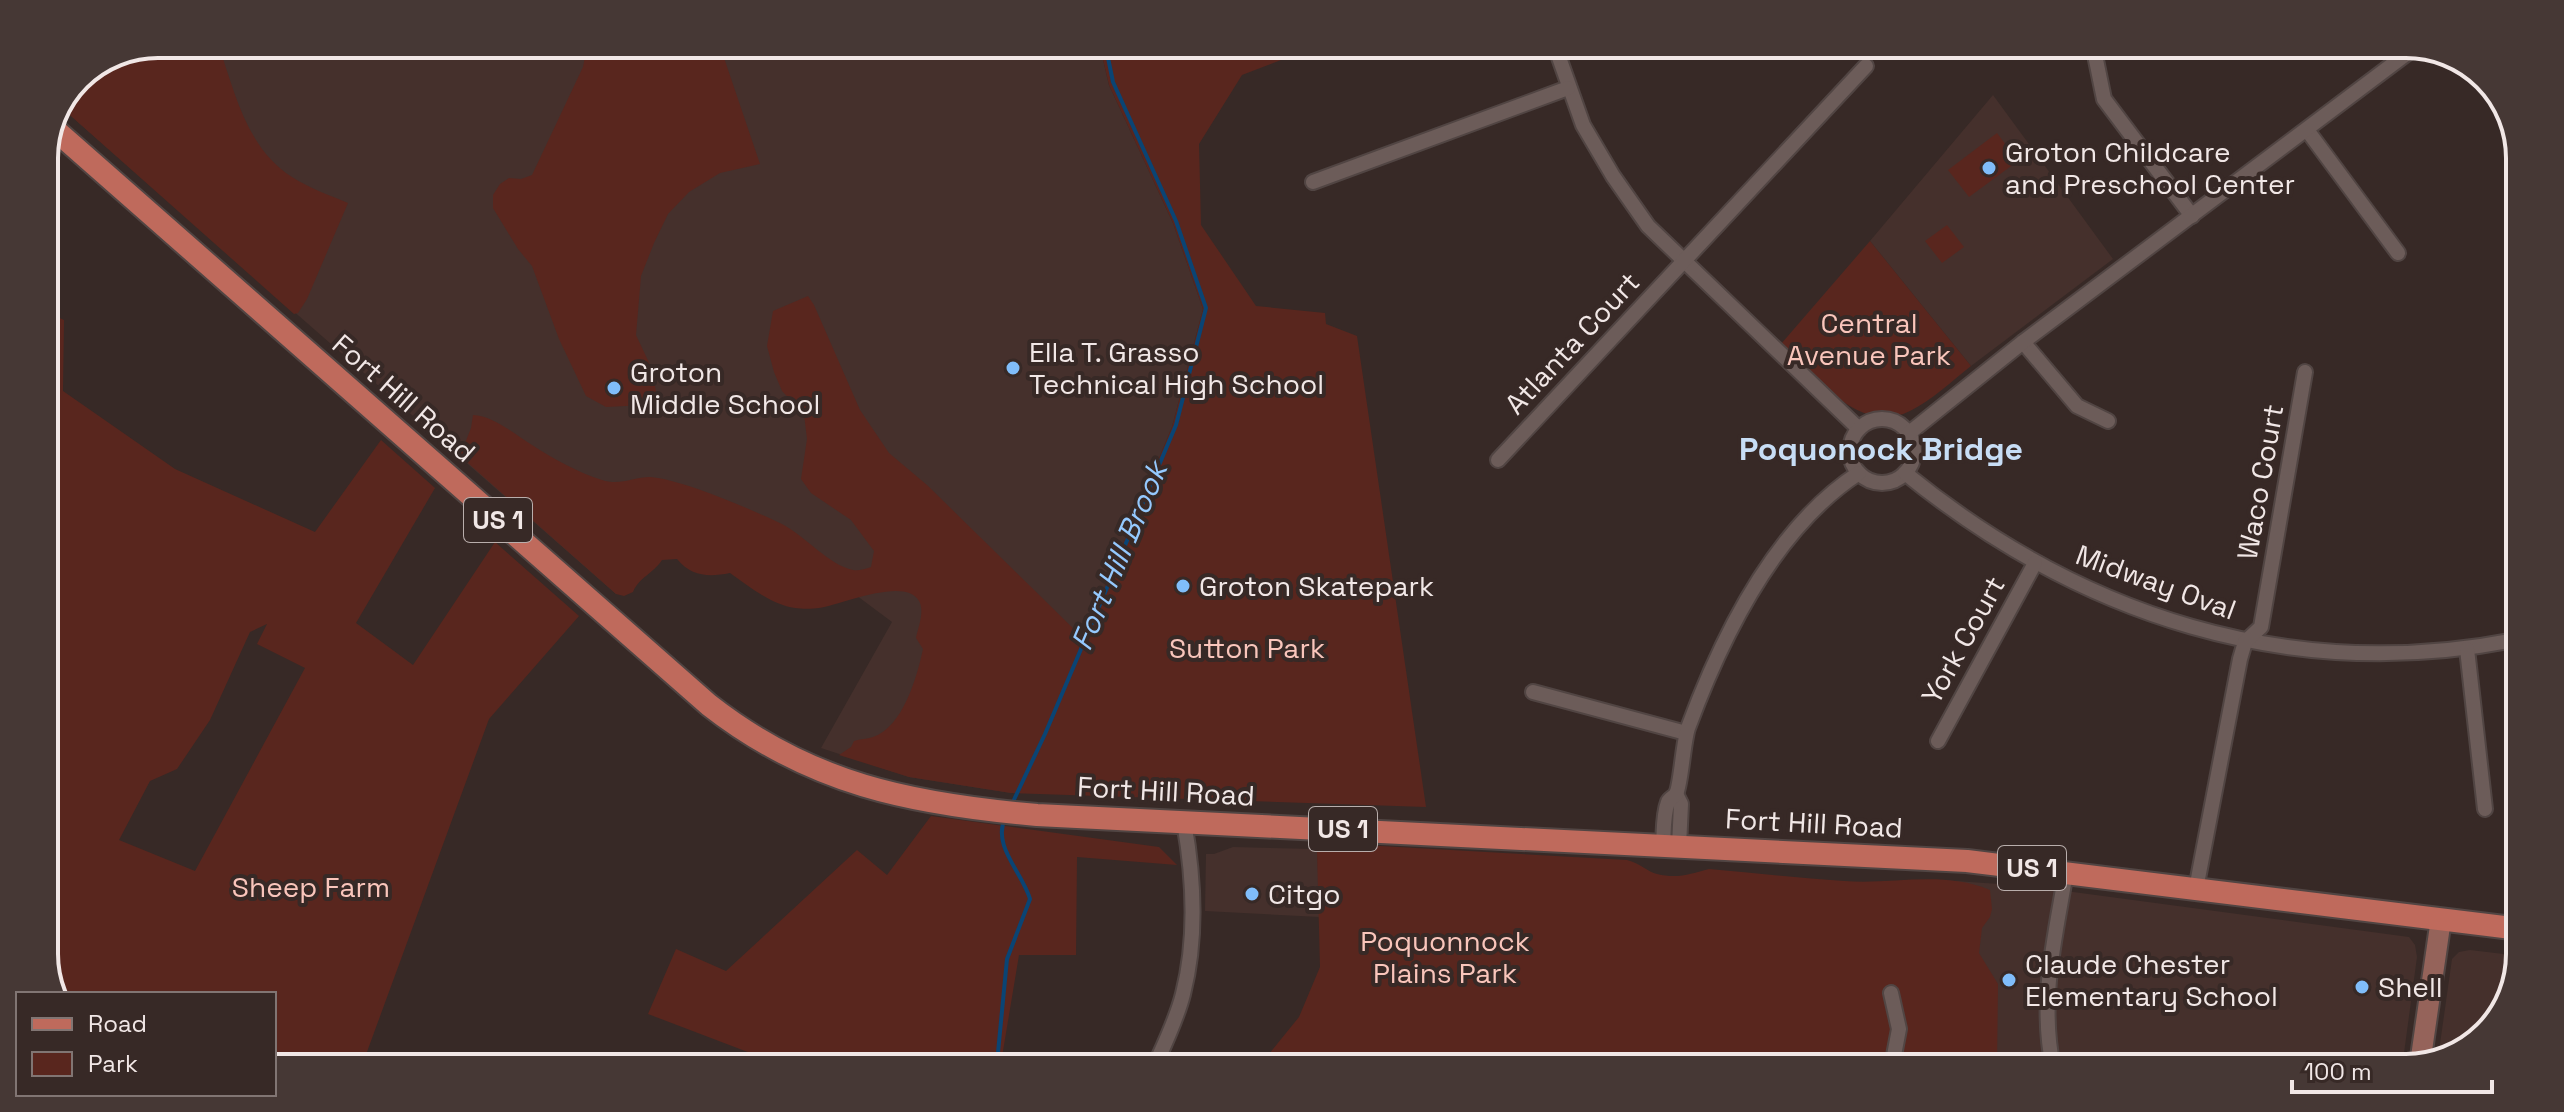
<svg xmlns="http://www.w3.org/2000/svg" width="2564" height="1112" font-family="'Space Grotesk',sans-serif">
<style>
.built{fill:#45302c}
.green{fill:#59261e;fill-rule:evenodd}
.lines{fill:none;stroke-linecap:round;stroke-linejoin:round}
.stream{stroke:#0a4474;stroke-width:4}
.street-casing{stroke:#514543;stroke-width:18}
.secondary-casing{stroke:#514543;stroke-width:24}
.primary-casing{stroke:#514543;stroke-width:26}
.street{stroke:#6c5c59;stroke-width:14}
.secondary{stroke:#95635a;stroke-width:20}
.primary{stroke:#bf6a5c;stroke-width:22}
.poi-dot{fill:#80bdfa;stroke:#372926;stroke-width:3}
.labels{text-anchor:middle;dominant-baseline:central;stroke-width:8;stroke-linejoin:round;paint-order:stroke}
.shield{fill:#372926;stroke:#b9aeac;stroke-width:2}
.shield-label{font-size:26px;font-weight:bold;fill:#f1e7e6}
.poi-label{font-size:28px;fill:#f1e7e6;stroke:#372926;text-anchor:start}
.park-label{font-size:28px;fill:#f9c5bb;stroke:#372926}
.street-label{font-size:28px;fill:#f1e7e6;stroke:#372926}
.water-label{font-size:30px;font-style:italic;fill:#95c9fe;stroke:#372926}
.quarter-label{font-size:32px;font-weight:bold;fill:#c7ddf5;stroke:#372926}
.rim{fill:none;stroke:#f1e7e6;stroke-width:4}
</style>
<rect width="100%" height="100%" fill="#372926"/>
<g class="built">
<polygon points="158,44 1100,47 1109,85 1173,223 1203,309 1172,427 1099,603 1011,793 909,777 821,748 892,622 805,557 693,506 616,594 63,109 78,77"/>
<polygon points="1993,95 2113,259 1971,366 1870,241"/>
<polygon points="1233,847 1314,849 1317,852 1320,917 1205,911 1206,854 1214,854"/>
<polygon points="1940,880 2029,886 2409,937 2415,945 2417,957 2402,1068 1928,1066"/>
<polygon points="2470,950 2512,955 2512,997 2470,1049 2438,1058 2452,959 2459,952"/>
</g>
<g class="green">
<path d="M 158,44 L 218,44 C 235,92 246,148 292,177 C 309,188 329,195 348,203 L 307,299 L 298,313 L 294,314 L 63,109 L 78,77 Z"/>
<polygon points="587,46 720,46 760,164 720,173 689,192 668,214 654,243 641,276 636,335 652,369 656,392 645,405 606,407 586,396 559,339 532,266 518,249 493,208 493,195 500,184 509,178 521,179 532,175 583,67"/>
<path d="M 1100,47 L 1312,48 L 1242,75 L 1199,144 L 1201,225 L 1256,306 L 1325,313 L 1326,324 L 1357,336 L 1426,807 L 1011,793 L 909,777 L 839,755 L 851,747 L 854,741 C 860,739 867,739 873,737 C 903,727 917,677 923,649 L 916,638 C 918,628 925,611 919,601 C 906,576 840,605 819,608 C 812,609 802,609 795,608 C 771,605 749,586 730,573 C 709,577 692,577 677,559 L 662,560 C 653,574 639,577 633,592 L 624,596 L 616,594 L 460,456 L 471,428 L 473,415 C 494,416 514,434 532,445 C 552,458 579,473 602,480 C 620,486 634,477 650,477 C 681,479 753,510 782,524 C 805,536 829,565 853,570 C 859,571 865,569 871,567 L 874,551 L 851,520 L 811,493 L 801,479 L 807,439 L 804,414 L 782,391 L 774,372 L 767,346 L 773,311 L 808,296 L 814,305 L 860,410 L 889,453 L 927,485 L 1083,638 L 1172,427 L 1203,309 L 1173,223 L 1109,85 Z"/>
<polygon points="1997,133 2018,161 1969,197 1948,170"/>
<polygon points="1947,225 1964,247 1942,263 1925,241"/>
<path d="M 1870,241 L 1971,366 C 1952,381 1932,400 1910,411 C 1859,437 1814,374 1781,344 Z"/>
<path d="M 44,311 L 64,320 L 63,391 L 175,469 L 315,532 L 381,440 L 435,488 L 356,623 L 413,665 L 495,542 L 579,616 L 489,719 L 364,1060 L 274,1060 L 274,994 L 56,994 L 44,962 ZM 267,624 L 257,644 L 305,668 L 195,871 L 119,840 L 150,781 L 177,769 L 210,720 L 250,632 Z"/>
<polygon points="931,816 1159,847 1177,865 1077,857 1076,955 1019,955 1001,1063 753,1062 753,1054 648,1014 676,949 726,971 857,850 887,875"/>
<path d="M 1328,843 L 1627,860 C 1640,863 1648,872 1657,874 C 1677,879 1691,874 1709,869 C 1754,873 1799,878 1844,881 C 1893,885 1942,870 1990,890 L 1992,909 L 1990,917 L 1982,928 L 1979,953 L 1998,984 L 1997,1066 L 1261,1064 L 1299,1017 L 1320,967 L 1317,852 Z"/>
</g>
<g class="lines">
<g class="stream">
<polyline points="1011,806 1045,734 1176,425 1206,308 1176,221 1113,82 1106,48"/>
<path d="M 997,1063 L 1007,959 L 1030,899 C 1022,872 992,846 1005,818"/>
</g>
<defs>
<g id="street">
<polyline points="1556,49 1583,125 1613,176 1648,226 1859,429"/>
<polyline points="2095,55 2104,99 2192,216"/>
<polyline points="2307,130 2398,253"/>
<polyline points="1313,182 1568,88"/>
<polyline points="2023,342 2077,406 2108,421"/>
<circle cx="1882" cy="451" r="32"/>
<polyline points="1908,434 2023,342 2409,52"/>
<polyline points="1498,460 1866,66"/>
<path d="M 1905,473 C 2081,616 2289,684 2515,640"/>
<polyline points="2467,649 2485,809"/>
<polyline points="1533,692 1686,733"/>
<polyline points="1938,741 2035,563"/>
<polyline points="1676,794 1681,804 1679,846"/>
<path d="M 1663,845 C 1664,832 1663,815 1668,802 C 1669,799 1674,797 1676,794 C 1681,785 1683,743 1688,728 C 1722,636 1775,527 1859,473"/>
<polyline points="2196,889 2240,659 2245,642 2261,627 2305,372"/>
<polyline points="1891,993 1899,1029 1892,1066"/>
<path d="M 1156,1063 C 1166,1041 1177,1018 1183,994 C 1197,939 1194,878 1184,822"/>
<path d="M 2053,1067 C 2039,1000 2055,938 2066,872"/>
</g>
<polyline id="secondary" points="2420,1064 2441,919"/>
<path id="primary" d="M 54,129 L 709,705 C 810,784 911,804 1037,815 L 1967,861 L 2512,928"/>
</defs>
<use href="#street" class="street-casing"/>
<use href="#secondary" class="secondary-casing"/>
<use href="#primary" class="primary-casing"/>
<use href="#street" class="street"/>
<use href="#secondary" class="secondary"/>
<use href="#primary" class="primary"/>
</g>
<g class="poi-dot">
<circle cx="1989" cy="168" r="8"/>
<circle cx="1013" cy="368" r="8"/>
<circle cx="614" cy="388" r="8"/>
<circle cx="1183" cy="586" r="8"/>
<circle cx="1252" cy="894" r="8"/>
<circle cx="2009" cy="980" r="8"/>
<circle cx="2362" cy="987" r="8"/>
</g>
<g class="labels">
<g class="shield">
<rect x="464" y="498" width="68" height="44" rx="6"/>
<rect x="1309" y="807" width="68" height="44" rx="6"/>
<rect x="1998" y="846" width="68" height="44" rx="6"/>
</g>
<g class="shield-label">
<text x="498" y="520">US 1</text>
<text x="1343" y="829">US 1</text>
<text x="2032" y="868">US 1</text>
</g>
<g class="poi-label">
<text x="2005" y="152">Groton Childcare<tspan x="2005" dy="32">and Preschool Center</tspan></text>
<text x="1029" y="352">Ella T. Grasso<tspan x="1029" dy="32">Technical High School</tspan></text>
<text x="630" y="372">Groton<tspan x="630" dy="32">Middle School</tspan></text>
<text x="1199" y="586">Groton Skatepark</text>
<text x="1268" y="894">Citgo</text>
<text x="2025" y="964">Claude Chester<tspan x="2025" dy="32">Elementary School</tspan></text>
<text x="2378" y="987">Shell</text>
</g>
<g class="park-label">
<text x="1869" y="323">Central<tspan x="1869" dy="32">Avenue Park</tspan></text>
<text x="1247" y="648">Sutton Park</text>
<text x="311" y="887">Sheep Farm</text>
<text x="1445" y="941">Poquonnock<tspan x="1445" dy="32">Plains Park</tspan></text>
</g>
<g class="street-label">
<text transform="translate(1572 343) rotate(-47)">Atlanta Court</text>
<text transform="translate(404 398) rotate(41)">Fort Hill Road</text>
<text transform="translate(2260 482) rotate(-80)">Waco Court</text>
<text transform="translate(2156 582) rotate(20)">Midway Oval</text>
<text transform="translate(1963 640) rotate(-61)">York Court</text>
<text transform="translate(1166 791) rotate(3)">Fort Hill Road</text>
<text transform="translate(1814 823) rotate(3)">Fort Hill Road</text>
</g>
<g class="water-label">
<text transform="translate(1119 556) rotate(-67)">Fort Hill Brook</text>
</g>
<g class="quarter-label">
<text x="1881" y="449">Poquonock Bridge</text>
</g>
</g>
<path d="M0 0H2564V1112H0ZM158 58H2406A100 100 0 0 1 2506 158V954A100 100 0 0 1 2406 1054H158A100 100 0 0 1 58 954V158A100 100 0 0 1 158 58Z" fill="#463835" fill-rule="evenodd"/>
<path class="rim" d="M158 58H2406A100 100 0 0 1 2506 158V954A100 100 0 0 1 2406 1054H158A100 100 0 0 1 58 954V158A100 100 0 0 1 158 58Z"/>
<rect x="16" y="992" width="260" height="104" fill="#372926" stroke="#817573" stroke-width="2"/>
<rect x="32" y="1018" width="40" height="12" fill="#bf6a5c" stroke="#817573" stroke-width="2"/>
<text x="88" y="1032" font-size="24" fill="#f1e7e6">Road</text>
<rect x="32" y="1052" width="40" height="24" fill="#59261e" stroke="#817573" stroke-width="2"/>
<text x="88" y="1072" font-size="24" fill="#f1e7e6">Park</text>
<path d="M2292 1080v12h200v-12" fill="none" stroke="#f1e7e6" stroke-width="4"/>
<text x="2304" y="1080" font-size="24" fill="#f1e7e6" stroke="#372926" stroke-width="6" paint-order="stroke">100 m</text>
</svg>
